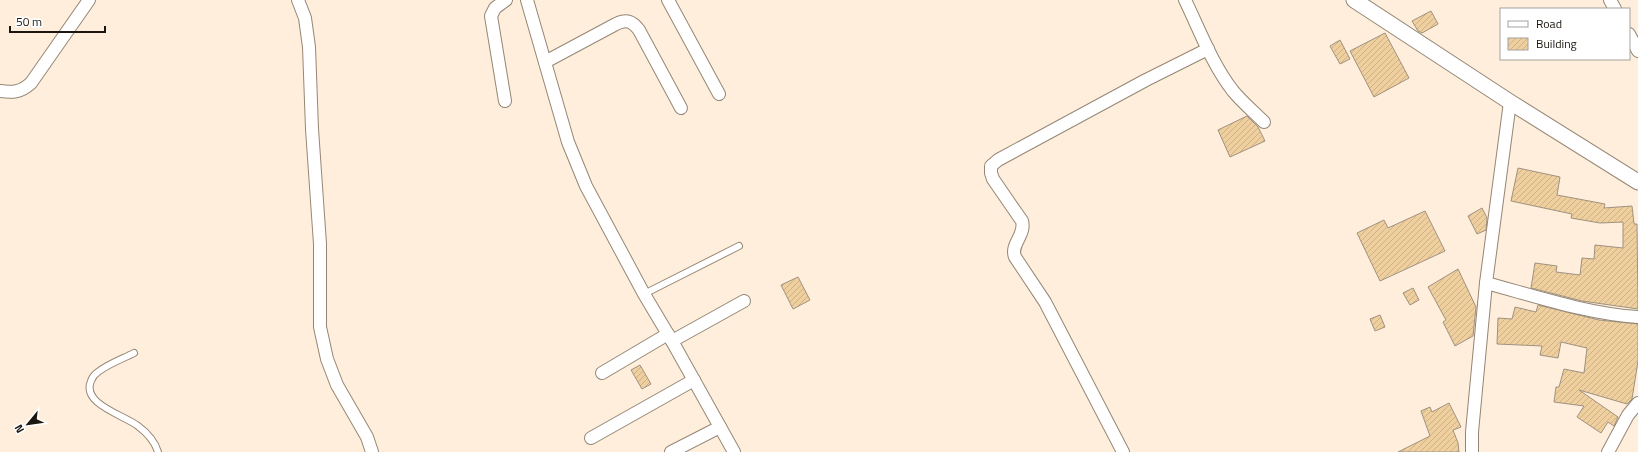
<svg xmlns="http://www.w3.org/2000/svg" width="1638" height="452" font-family="'Titillium Web',sans-serif">
<style>
.building{fill:url(#building-hatch);stroke:#9f9280}
.lines{fill:none;stroke-linecap:round;stroke-linejoin:round}
.service-casing{stroke:#958776;stroke-width:8}
.minor-casing{stroke:#958776;stroke-width:14}
.tertiary-casing{stroke:#958776;stroke-width:17}
.service{stroke:#fff;stroke-width:6}
.minor{stroke:#fff;stroke-width:12}
.tertiary{stroke:#fff;stroke-width:15}
</style>
<defs>
<pattern id="building-hatch" width="6" height="6" patternUnits="userSpaceOnUse"><rect width="6" height="6" fill="#f0cf9e"/><path d="M-1 1l2-2M0 6l6-6M5 7l2-2" fill="none" stroke="#cdb187"/></pattern>
</defs>
<rect width="100%" height="100%" fill="#feeedb"/>
<g class="building">
<polygon points="1431,11 1438,24 1422,33 1418,31 1412,21"/>
<polygon points="1385,33 1409,78 1374,97 1350,51"/>
<polygon points="1340,40 1350,59 1340,64 1330,46"/>
<polygon points="1247,116 1258,127 1265,141 1230,157 1218,130"/>
<polygon points="1518,168 1560,177 1557,195 1605,204 1604,208 1632,206 1634,224 1637,224 1638,309 1582,301 1531,288 1535,263 1557,266 1556,272 1580,275 1582,258 1594,259 1595,245 1623,248 1623,222 1600,223 1571,218 1572,214 1511,201"/>
<polygon points="1482,208 1487,218 1486,230 1477,234 1468,216"/>
<polygon points="1425,211 1445,251 1380,281 1357,233 1384,220 1388,228"/>
<polygon points="1458,269 1476,307 1473,336 1455,346 1443,322 1446,320 1428,287"/>
<polygon points="798,277 810,300 793,309 781,285"/>
<polygon points="1413,288 1419,300 1410,305 1403,293"/>
<polygon points="1538,305 1599,320 1638,324 1638,361 1632,399 1627,404 1579,390 1618,417 1614,426 1608,422 1601,433 1577,417 1584,406 1554,402 1556,387 1559,387 1564,369 1584,373 1587,348 1561,342 1558,358 1540,355 1542,346 1497,344 1498,318 1512,319 1515,307 1536,312"/>
<polygon points="1380,315 1385,327 1375,331 1370,319"/>
<polygon points="640,365 651,384 642,389 631,370"/>
<polygon points="1449,403 1461,427 1453,430 1458,443 1459,452 1398,452 1430,436 1421,411 1430,407 1432,412"/>
</g>
<g class="lines">
<defs>
<g id="service">
<polyline points="644,294 739,246"/>
<path d="M 134,353 C 122,359 108,364 98,372 C 95,374 92,378 91,381 C 81,404 124,415 138,426 C 146,432 155,442 158,452"/>
</g>
<g id="minor">
<polyline points="298,0 305,18 309,47 312,129 320,244 320,327 327,359 337,385 367,437 372,452"/>
<polyline points="527,0 568,142 586,186 644,294 672,341 734,452"/>
<polyline points="668,0 719,94"/>
<path d="M 1185,0 C 1200,31 1212,64 1233,91 C 1242,102 1254,112 1264,122"/>
<polyline points="1610,0 1615,9"/>
<polyline points="1629,34 1638,51"/>
<path d="M 545,62 L 616,24 C 627,19 632,21 639,30 L 681,108"/>
<path d="M 0,91 C 13,93 21,92 31,83 L 89,0"/>
<polyline points="505,101 491,16 495,8 506,0"/>
<path d="M 1486,283 C 1535,296 1588,314 1638,317"/>
<polyline points="672,341 744,301"/>
<polyline points="602,373 668,334"/>
<polyline points="591,438 694,380"/>
<polyline points="671,452 720,427"/>
<path d="M 1123,452 L 1045,302 L 1015,257 C 1010,244 1026,235 1022,221 L 993,179 L 991,173 L 991,166 L 998,160 L 1146,80 L 1208,49"/>
<polyline points="1472,452 1472,432 1486,283 1510,102"/>
<polyline points="1608,452 1628,415 1638,403"/>
</g>
<polyline id="tertiary" points="1354,0 1510,102 1638,182"/>
</defs>
<use href="#service" class="service-casing"/>
<use href="#minor" class="minor-casing"/>
<use href="#tertiary" class="tertiary-casing"/>
<use href="#service" class="service"/>
<use href="#minor" class="minor"/>
<use href="#tertiary" class="tertiary"/>
</g>
<rect x="1500" y="8" width="130" height="52" fill="#ffffff" stroke="#a4a29f"/>
<rect x="1508" y="21" width="20" height="6" fill="#ffffff" stroke="#a4a29f"/>
<text x="1536" y="28" font-size="12" fill="#1b160f">Road</text>
<rect x="1508" y="38" width="20" height="12" fill="url(#building-hatch)" stroke="#a4a29f"/>
<text x="1536" y="48" font-size="12" fill="#1b160f">Building</text>
<g transform="translate(28 424) rotate(241)" stroke="#ffffff" stroke-width="3" paint-order="stroke">
<path d="M0-3L7 15L0 10L-7 15Z" fill="#1b160f"/>
<text y="-6" font-size="11" font-weight="bold" text-anchor="middle" fill="#1b160f">N</text>
</g>
<path d="M10 26v6h95v-6" fill="none" stroke="#1b160f" stroke-width="2"/>
<text x="16" y="26" font-size="12" fill="#1b160f" stroke="#ffffff" stroke-width="3" paint-order="stroke">50 m</text>
</svg>
